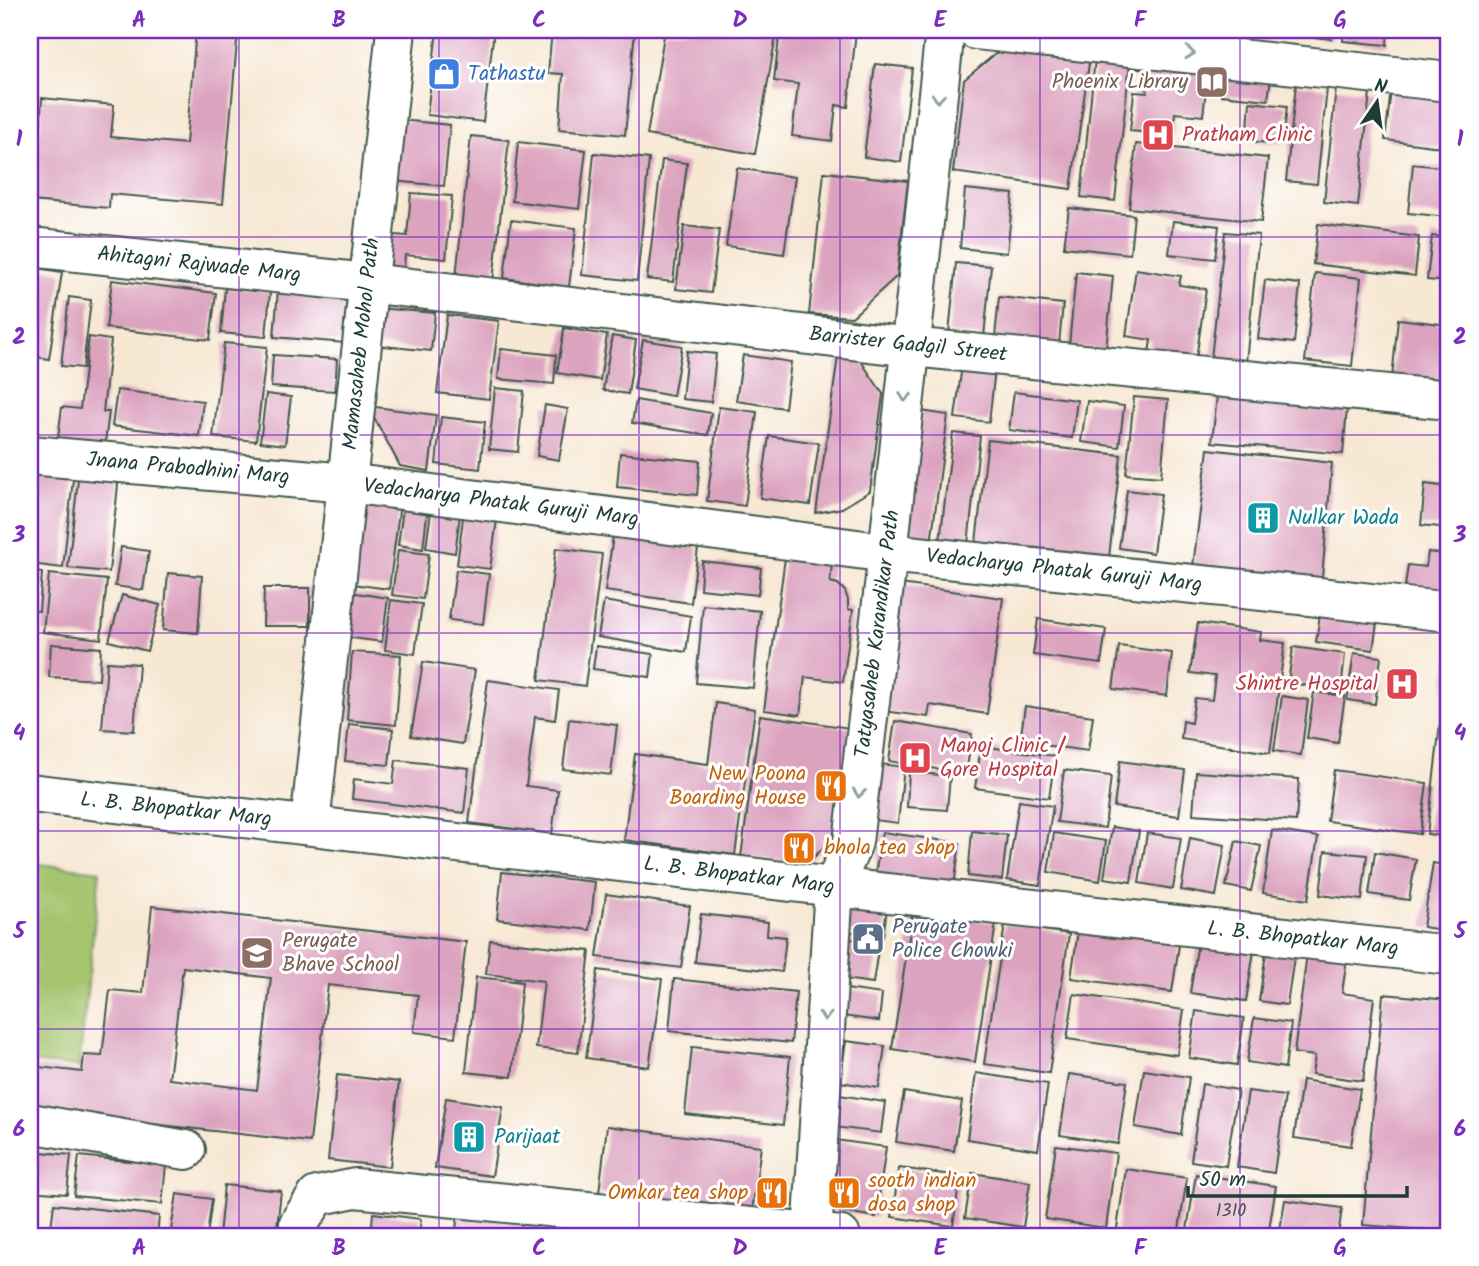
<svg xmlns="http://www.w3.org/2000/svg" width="1479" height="1266" font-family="Kalam,sans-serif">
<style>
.green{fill:#a4c56e;stroke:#628151;stroke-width:2}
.building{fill:#dca3bf;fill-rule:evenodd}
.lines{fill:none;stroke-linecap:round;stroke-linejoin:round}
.minor-casing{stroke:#3f574c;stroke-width:42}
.minor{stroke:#fff;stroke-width:38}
.oneway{stroke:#8f9e9a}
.grid{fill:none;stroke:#7b2cbf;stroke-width:2;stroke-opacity:0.55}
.labels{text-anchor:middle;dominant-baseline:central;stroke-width:6;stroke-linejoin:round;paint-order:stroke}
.number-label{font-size:18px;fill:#4e5657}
.shop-label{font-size:21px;fill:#366cbe;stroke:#fff;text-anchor:start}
.education-label{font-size:21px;fill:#785e54;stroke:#fff;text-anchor:end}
.health-label{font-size:21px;fill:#be3a42;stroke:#fff;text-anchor:start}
.street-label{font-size:21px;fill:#1f3d34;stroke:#fff}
.culture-label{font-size:21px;fill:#0d838f;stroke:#fff;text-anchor:start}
.food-label{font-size:21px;fill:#c56008;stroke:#fff;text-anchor:end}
.service-label{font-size:21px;fill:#4e5e75;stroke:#fff;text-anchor:start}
.neatline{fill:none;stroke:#7b2cbf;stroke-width:2.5}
.grid-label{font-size:23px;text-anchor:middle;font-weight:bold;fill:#7b2cbf}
</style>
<rect width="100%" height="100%" fill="#fff"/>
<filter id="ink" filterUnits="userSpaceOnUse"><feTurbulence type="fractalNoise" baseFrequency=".0143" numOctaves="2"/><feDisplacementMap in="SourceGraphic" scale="14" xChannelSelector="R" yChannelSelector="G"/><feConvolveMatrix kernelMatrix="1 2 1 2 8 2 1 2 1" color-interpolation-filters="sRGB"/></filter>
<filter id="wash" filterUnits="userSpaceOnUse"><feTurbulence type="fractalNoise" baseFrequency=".00686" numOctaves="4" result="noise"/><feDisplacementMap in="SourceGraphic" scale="28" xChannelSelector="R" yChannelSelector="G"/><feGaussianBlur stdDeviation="1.57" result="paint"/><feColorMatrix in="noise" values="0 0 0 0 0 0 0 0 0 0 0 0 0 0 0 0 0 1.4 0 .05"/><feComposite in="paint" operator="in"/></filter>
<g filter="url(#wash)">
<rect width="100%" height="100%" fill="#f7e8d4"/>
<polygon class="green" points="30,863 100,871 79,1067 30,1062"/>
<g id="blocks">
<g class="building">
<polygon points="196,30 238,30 223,204 110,194 109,208 31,201 33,183 30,183 30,131 40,132 42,98 114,105 111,137 186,144"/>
<polygon points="437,30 494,30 483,122 427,115"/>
<polygon points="552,30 635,30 625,135 559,129 563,74 548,73"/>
<polygon points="665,30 777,30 755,154 647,135"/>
<polygon points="780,30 856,31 848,107 836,105 832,141 792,136 798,84 774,81"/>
<polygon points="1267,30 1332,30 1331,39 1267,32"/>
<polygon points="1344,30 1388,30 1387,45 1343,41"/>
<polygon points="1007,44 1090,56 1071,189 953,172 964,80"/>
<polygon points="1151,55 1209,62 1203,116 1175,113 1173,135 1130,131 1134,92 1147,93"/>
<polygon points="1095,58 1130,62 1115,201 1081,197"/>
<polygon points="875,64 912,68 901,162 864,157"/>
<polygon points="1224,65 1272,70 1268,100 1221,95"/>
<polygon points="1296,84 1327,88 1317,184 1286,181"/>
<polygon points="1336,88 1370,92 1358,206 1324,202"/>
<polygon points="1391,90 1449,97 1449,148 1385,140"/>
<polygon points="1250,102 1287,106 1283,144 1247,141"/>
<polygon points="400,120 450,125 444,186 393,181"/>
<polygon points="471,136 509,140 493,281 456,277"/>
<polygon points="518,142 586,150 579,209 512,201"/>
<polygon points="1136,144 1268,158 1261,222 1129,208"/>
<polygon points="594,153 649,159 637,281 582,275"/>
<polygon points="662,160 687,163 673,282 647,279"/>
<polygon points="1413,164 1449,168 1449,217 1408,213"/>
<polygon points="737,168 795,177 784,254 726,246"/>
<polygon points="824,172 908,181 897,276 852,317 809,314"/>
<polygon points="965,189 1013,194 1007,253 960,248"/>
<polygon points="411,193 452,196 446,259 405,255 403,280 378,278 382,234 407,236"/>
<polygon points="1069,208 1134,215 1130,254 1064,247"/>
<polygon points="511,220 576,228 569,287 504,278"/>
<polygon points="1173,221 1219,226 1215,259 1169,254"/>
<polygon points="1318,224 1419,237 1415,276 1313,264"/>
<polygon points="684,226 719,230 711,293 676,289"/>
<polygon points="1225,232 1259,235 1246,362 1211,359"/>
<polygon points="1432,236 1449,238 1449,282 1427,280"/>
<polygon points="956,263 991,266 984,337 949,333"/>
<polygon points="30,267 62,272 49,359 30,356"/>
<polygon points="1136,269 1181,276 1179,285 1206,289 1195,366 1148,359 1151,340 1126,336"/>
<polygon points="1076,272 1113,276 1106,350 1069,346"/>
<polygon points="1315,273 1361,278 1352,366 1305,361"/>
<polygon points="112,280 216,293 210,340 106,328"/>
<polygon points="1265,280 1300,284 1294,343 1258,339"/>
<polygon points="225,288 270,292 266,337 221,333"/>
<polygon points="278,290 349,296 345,343 274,337"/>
<polygon points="69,297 91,300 83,368 61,366"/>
<polygon points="999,297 1063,304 1059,344 995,337"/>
<polygon points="377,308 435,313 431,351 374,345"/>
<polygon points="447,315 499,321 489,399 437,393"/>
<polygon points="1398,319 1449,325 1449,395 1391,388"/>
<polygon points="564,328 607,335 600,380 557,373"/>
<polygon points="612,336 636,340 628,394 603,390"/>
<polygon points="89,337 111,340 103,412 109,412 104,451 57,445 62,407 80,409"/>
<polygon points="643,340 682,346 673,396 634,389"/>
<polygon points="224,343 267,347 256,441 213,437"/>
<polygon points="501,349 556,355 554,384 498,379"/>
<polygon points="839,349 854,351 883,394 870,491 842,508 816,513"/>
<polygon points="687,351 716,354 711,402 682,399"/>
<polygon points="273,355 337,359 335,391 271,387"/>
<polygon points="743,355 791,362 785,408 736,401"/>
<polygon points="962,365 995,369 989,422 955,418"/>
<polygon points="30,387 36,388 31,424 30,424"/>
<polygon points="495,388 524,391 518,452 489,449"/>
<polygon points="117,390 203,401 199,436 112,426"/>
<polygon points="1014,392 1077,400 1072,438 1009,430"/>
<polygon points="266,394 291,397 285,445 260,442"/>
<polygon points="1217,396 1347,408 1343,454 1212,442"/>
<polygon points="1134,397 1168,400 1161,477 1126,474"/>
<polygon points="636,400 711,413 708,435 632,423"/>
<polygon points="1087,401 1124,406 1119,447 1081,442"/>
<polygon points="545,405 568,409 559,460 537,456"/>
<polygon points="368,406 436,415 429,471 400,466"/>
<polygon points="719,407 757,412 745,506 707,501"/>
<polygon points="921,411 948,415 931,543 903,540"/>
<polygon points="441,417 485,422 480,469 436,464"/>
<polygon points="953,433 980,436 968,544 940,541"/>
<polygon points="769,436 819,443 810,505 760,498"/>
<polygon points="988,440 1121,455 1109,557 976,542"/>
<polygon points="1208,449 1332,463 1321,589 1192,574"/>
<polygon points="620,453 700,461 697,495 617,487"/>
<polygon points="33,466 74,470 63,568 30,564 30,494"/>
<polygon points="79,471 119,475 109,572 68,568"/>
<polygon points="1425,484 1449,487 1449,528 1421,525"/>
<polygon points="1127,490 1161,494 1153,553 1119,548"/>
<polygon points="364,491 401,496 389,589 352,584"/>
<polygon points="405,494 429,497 423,549 398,545"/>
<polygon points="433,496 462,500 455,553 426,548"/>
<polygon points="465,502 499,506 490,569 457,565"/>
<polygon points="613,536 698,548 691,603 605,591"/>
<polygon points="121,547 149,551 143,590 115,586"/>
<polygon points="556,548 602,554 585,686 539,680"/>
<polygon points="398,550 429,554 423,599 392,595"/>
<polygon points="1428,552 1449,555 1443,599 1404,594 1408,565 1426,567"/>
<polygon points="785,558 832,565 830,582 838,584 845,591 848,600 848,609 853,610 843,682 805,677 800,715 764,710"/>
<polygon points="702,561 761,568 758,595 700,589"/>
<polygon points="456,570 489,574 483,624 449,620"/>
<polygon points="30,571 42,573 39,611 30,610"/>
<polygon points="168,573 202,576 198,633 163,630"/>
<polygon points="49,574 107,580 101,639 43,632"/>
<polygon points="900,584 1003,598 987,714 930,705 928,717 882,711"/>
<polygon points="264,588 310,588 310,626 263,626"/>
<polygon points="350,592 388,598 382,642 344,637"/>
<polygon points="122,595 160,605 147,651 109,641"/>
<polygon points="391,600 422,604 415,654 385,650"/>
<polygon points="604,601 691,616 686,652 598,637"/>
<polygon points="703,605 760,611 753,688 696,683"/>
<polygon points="1320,615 1377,623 1373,650 1316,642"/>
<polygon points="1038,619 1106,629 1101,664 1033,655"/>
<polygon points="1198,623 1261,632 1260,640 1285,643 1270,753 1181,739 1183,721 1191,723 1195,698 1212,700 1215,676 1190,673"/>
<polygon points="51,644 101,648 99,680 49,677"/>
<polygon points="596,646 653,654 650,677 593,669"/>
<polygon points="1119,646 1172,653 1167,696 1113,689"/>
<polygon points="1293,647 1345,654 1341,690 1288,683"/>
<polygon points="352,652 401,655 396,725 347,720"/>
<polygon points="1354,653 1381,657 1375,704 1347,700"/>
<polygon points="1448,657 1449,657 1449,837 1427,834"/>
<polygon points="107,662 139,664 134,731 102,729"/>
<polygon points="423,662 475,670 463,744 411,736"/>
<polygon points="488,680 559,690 555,720 535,717 526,786 558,790 552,834 469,823"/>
<polygon points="1314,692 1345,696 1338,743 1307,738"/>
<polygon points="1282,696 1308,700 1301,755 1274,751"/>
<polygon points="716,703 755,709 735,855 624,840 635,754 708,764"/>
<polygon points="1025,706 1093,716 1088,751 1020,742"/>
<polygon points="760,715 857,729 843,828 807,864 741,857"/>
<polygon points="569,719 617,725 611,775 563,769"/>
<polygon points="895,721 972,734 966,774 889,761"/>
<polygon points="349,724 393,729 389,765 345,761"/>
<polygon points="981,746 1055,756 1049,798 975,788"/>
<polygon points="396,760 469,768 464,813 352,799 354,779 393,784"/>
<polygon points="1120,761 1185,770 1179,816 1114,807"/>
<polygon points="880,764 904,767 898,823 874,820"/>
<polygon points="1064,770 1111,776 1105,828 1057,822"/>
<polygon points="1334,770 1427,783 1420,834 1327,821"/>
<polygon points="909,772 950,776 947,810 907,807"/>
<polygon points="1196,772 1299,779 1296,821 1193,814"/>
<polygon points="1019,801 1053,806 1040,885 1007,880"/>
<polygon points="1112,827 1139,831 1131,882 1104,878"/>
<polygon points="1272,830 1318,837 1308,900 1263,893"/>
<polygon points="972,831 1007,835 1002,880 968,876"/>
<polygon points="882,832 960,843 954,886 875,875"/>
<polygon points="1054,833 1106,841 1100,881 1048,872"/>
<polygon points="1147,833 1181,838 1173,889 1139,883"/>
<polygon points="1190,838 1225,845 1216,896 1181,890"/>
<polygon points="1236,841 1261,846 1251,891 1226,886"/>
<polygon points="1325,851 1367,855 1362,900 1320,895"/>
<polygon points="1375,852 1416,859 1409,900 1369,894"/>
<polygon points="1433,863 1449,866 1449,931 1423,927"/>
<polygon points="502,872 595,882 590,930 497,919"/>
<polygon points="606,894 690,906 681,968 597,957"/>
<polygon points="844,902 887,908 883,937 840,930"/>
<path d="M 152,906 L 466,942 L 455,1037 L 414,1032 L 418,995 L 328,985 L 310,1142 L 30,1110 L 30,1066 L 82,1072 L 84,1055 L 102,1056 L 110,990 L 143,993 ZM 183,967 L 271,978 L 257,1090 L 169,1079 Z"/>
<polygon points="913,911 996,923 975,1062 892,1049"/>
<polygon points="701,914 768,922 767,935 786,937 782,972 695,962"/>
<polygon points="1005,924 1069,934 1049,1073 984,1064"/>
<polygon points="1079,924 1180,938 1172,992 1071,978"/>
<polygon points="1199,936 1255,945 1246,1001 1190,993"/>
<polygon points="843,938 879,943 873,983 837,978"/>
<polygon points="490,940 590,951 578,1053 536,1048 544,981 486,974"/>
<polygon points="1267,946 1295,950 1287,1005 1259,1001"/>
<polygon points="1308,946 1348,951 1342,993 1374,998 1363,1081 1312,1074 1315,1056 1294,1053"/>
<polygon points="598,970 662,979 649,1067 586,1058"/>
<polygon points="476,977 522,982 512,1077 466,1072"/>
<polygon points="674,979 796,992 791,1043 669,1031"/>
<polygon points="839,988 882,994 879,1021 835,1015"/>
<polygon points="1074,994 1184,1010 1177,1055 1067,1039"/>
<polygon points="1383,994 1449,1000 1449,1232 1363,1225"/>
<polygon points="1196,1011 1244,1018 1237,1065 1189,1058"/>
<polygon points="1254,1018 1291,1023 1285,1068 1247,1062"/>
<polygon points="846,1041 885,1046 879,1088 840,1082"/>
<polygon points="692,1047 790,1057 783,1125 685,1114"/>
<polygon points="1144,1070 1189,1077 1181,1135 1135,1127"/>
<polygon points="976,1073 1048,1084 1038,1150 967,1139"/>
<polygon points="1069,1074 1127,1082 1118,1144 1060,1135"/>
<polygon points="337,1075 399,1082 390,1167 328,1160"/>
<polygon points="1302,1080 1360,1089 1351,1146 1294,1138"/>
<polygon points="1202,1084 1238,1090 1226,1166 1191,1161"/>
<polygon points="1248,1091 1285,1096 1274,1173 1237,1167"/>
<polygon points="904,1092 962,1101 954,1151 896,1142"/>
<polygon points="839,1095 885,1102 881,1133 834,1127"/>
<polygon points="446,1098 503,1107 492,1176 435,1168"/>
<polygon points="607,1126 761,1146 752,1212 599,1193"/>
<polygon points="835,1140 886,1147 876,1217 825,1209"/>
<polygon points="1056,1145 1116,1153 1106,1228 1045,1219"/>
<polygon points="30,1151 71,1155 67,1194 30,1191"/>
<polygon points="79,1156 166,1165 162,1204 74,1196"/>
<polygon points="899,1168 960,1176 953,1226 892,1217"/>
<polygon points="1126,1169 1187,1178 1178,1236 1116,1235"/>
<polygon points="972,1173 1030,1182 1023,1227 965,1218"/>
<polygon points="1196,1174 1276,1186 1268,1236 1186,1236"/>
<polygon points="224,1185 281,1191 276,1236 219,1236"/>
<polygon points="177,1194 212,1199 207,1236 170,1236"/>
<polygon points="1285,1200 1342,1208 1338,1236 1279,1236"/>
<polygon points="54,1204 159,1216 157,1236 50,1236"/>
<polygon points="373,1213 421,1219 419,1236 371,1236"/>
<polygon points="458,1214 603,1235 603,1236 455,1236"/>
</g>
</g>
</g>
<g filter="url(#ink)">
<use href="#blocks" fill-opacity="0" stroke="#3f574c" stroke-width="2"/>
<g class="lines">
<defs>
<g id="minor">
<polyline points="976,30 1449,82"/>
<polyline points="30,247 368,283 911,347 1449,400"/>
<polyline points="30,455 347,483 888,553 1310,596 1449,612"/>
<polyline points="30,793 834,887 1449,955"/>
<polyline points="310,825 396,30"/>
<polyline points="30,1123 186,1150"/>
<polyline points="298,1236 299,1223 317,1196 355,1188 841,1236"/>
<polyline points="812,1236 834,887 853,842 888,553 945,30"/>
</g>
</defs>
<use href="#minor" class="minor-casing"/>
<use href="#minor" class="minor"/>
</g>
<defs><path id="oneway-chevron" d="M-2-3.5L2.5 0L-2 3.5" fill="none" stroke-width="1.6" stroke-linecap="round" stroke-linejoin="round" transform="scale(1.75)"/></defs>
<g class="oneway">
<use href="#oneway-chevron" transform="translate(1190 53) rotate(6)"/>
<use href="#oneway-chevron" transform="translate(938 98) rotate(96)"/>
<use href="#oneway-chevron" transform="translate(905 397) rotate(96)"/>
<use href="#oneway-chevron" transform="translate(859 793) rotate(97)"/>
<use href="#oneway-chevron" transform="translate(825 1016) rotate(94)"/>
</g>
</g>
<path class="grid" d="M 239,30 L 239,1236M 439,30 L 439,1236M 639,30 L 639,1236M 840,30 L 840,1236M 1040,30 L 1040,1236M 1240,30 L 1240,1236M 30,237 L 1449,237M 30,435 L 1449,435M 30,633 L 1449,633M 30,831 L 1449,831M 30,1029 L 1449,1029"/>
<defs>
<symbol id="shop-square" viewBox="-11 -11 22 22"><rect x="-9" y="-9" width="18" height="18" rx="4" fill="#3f7fe0" stroke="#fff"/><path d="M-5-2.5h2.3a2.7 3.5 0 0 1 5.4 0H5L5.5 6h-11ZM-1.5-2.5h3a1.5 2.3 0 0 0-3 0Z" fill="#fff"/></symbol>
<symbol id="library-square" viewBox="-11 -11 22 22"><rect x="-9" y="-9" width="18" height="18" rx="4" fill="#8d6e63" stroke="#fff"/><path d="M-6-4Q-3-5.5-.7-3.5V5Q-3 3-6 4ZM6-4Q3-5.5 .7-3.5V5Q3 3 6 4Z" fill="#fff"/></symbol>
<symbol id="hospital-square" viewBox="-11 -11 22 22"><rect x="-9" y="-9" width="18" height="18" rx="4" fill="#e0444e" stroke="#fff"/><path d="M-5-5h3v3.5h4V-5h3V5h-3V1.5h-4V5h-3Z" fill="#fff"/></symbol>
<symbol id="building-square" viewBox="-11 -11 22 22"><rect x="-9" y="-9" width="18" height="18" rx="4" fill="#0f9aa8" stroke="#fff"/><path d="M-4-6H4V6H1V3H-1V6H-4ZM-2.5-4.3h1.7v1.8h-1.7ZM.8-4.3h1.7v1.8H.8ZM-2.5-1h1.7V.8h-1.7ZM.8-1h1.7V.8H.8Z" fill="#fff"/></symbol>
<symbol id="restaurant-square" viewBox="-11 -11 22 22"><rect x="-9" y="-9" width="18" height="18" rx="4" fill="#e8710a" stroke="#fff"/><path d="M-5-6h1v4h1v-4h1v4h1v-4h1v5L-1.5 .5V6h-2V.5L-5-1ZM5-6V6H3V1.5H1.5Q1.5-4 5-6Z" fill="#fff"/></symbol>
<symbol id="civic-square" viewBox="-11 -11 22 22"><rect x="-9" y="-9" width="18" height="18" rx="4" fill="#5c6f8a" stroke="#fff"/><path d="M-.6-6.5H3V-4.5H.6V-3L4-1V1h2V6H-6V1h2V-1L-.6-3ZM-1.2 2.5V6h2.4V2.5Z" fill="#fff"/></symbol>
<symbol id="school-square" viewBox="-11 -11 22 22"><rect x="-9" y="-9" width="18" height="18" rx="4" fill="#8d6e63" stroke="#fff"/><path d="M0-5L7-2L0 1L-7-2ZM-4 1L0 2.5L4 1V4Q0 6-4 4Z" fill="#fff"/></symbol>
</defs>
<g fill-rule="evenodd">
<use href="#shop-square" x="425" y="55" width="38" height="38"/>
<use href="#library-square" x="1193" y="63" width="38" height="38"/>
<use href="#hospital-square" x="1139" y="116" width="38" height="38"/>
<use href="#building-square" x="1244" y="499" width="38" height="38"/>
<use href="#hospital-square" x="1383" y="665" width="38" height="38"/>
<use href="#hospital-square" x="896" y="739" width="38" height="38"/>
<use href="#restaurant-square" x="812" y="767" width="38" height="38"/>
<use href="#restaurant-square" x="780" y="829" width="38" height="38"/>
<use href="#civic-square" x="849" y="920" width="38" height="38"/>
<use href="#school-square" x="238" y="934" width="38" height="38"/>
<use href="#building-square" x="450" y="1118" width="38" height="38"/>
<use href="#restaurant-square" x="753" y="1174" width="38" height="38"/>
<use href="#restaurant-square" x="825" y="1174" width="38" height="38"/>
</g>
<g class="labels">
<g class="number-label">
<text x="1231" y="1211">1310</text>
</g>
<g class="shop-label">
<text x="468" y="74">Tathastu</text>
</g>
<g class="education-label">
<text x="1188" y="82">Phoenix Library</text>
<text x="282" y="941" text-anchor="start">Perugate<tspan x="282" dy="24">Bhave School</tspan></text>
</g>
<g class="health-label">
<text x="1182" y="135">Pratham Clinic</text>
<text x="1378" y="684" text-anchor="end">Shintre Hospital</text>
<text x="940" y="746">Manoj Clinic /<tspan x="940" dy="24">Gore Hospital</tspan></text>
</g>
<g class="street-label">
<text transform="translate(199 265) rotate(6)">Ahitagni Rajwade Marg</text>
<text transform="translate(362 344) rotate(-84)">Mamasaheb Mohol Path</text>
<text transform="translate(908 345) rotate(6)">Barrister Gadgil Street</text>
<text transform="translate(188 469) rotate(5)">Jnana Prabodhini Marg</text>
<text transform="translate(501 503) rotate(7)">Vedacharya Phatak Guruji Marg</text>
<text transform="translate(1064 571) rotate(6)">Vedacharya Phatak Guruji Marg</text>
<text transform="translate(878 634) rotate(-83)">Tatyasaheb Karandikar Path</text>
<text transform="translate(176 810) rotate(6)">L. B. Bhopatkar Marg</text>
<text transform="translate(739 876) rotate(7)">L. B. Bhopatkar Marg</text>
<text transform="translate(1303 939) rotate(6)">L. B. Bhopatkar Marg</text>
</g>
<g class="culture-label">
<text x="1288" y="518">Nulkar Wada</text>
<text x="494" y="1137">Parijaat</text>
</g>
<g class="food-label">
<text x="806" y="774">New Poona<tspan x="806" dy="24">Boarding House</tspan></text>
<text x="824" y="848" text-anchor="start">bhola tea shop</text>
<text x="868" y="1181" text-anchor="start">sooth indian<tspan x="868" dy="24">dosa shop</tspan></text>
<text x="748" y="1193">Omkar tea shop</text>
</g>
<g class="service-label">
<text x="892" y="927">Perugate<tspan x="892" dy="24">Police Chowki</tspan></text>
</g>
</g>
<rect width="1479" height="1266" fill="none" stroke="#fff" stroke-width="77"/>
<g transform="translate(1377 102) rotate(13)" stroke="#ffffff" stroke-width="5" paint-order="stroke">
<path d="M0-5L12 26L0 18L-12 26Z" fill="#1f3d34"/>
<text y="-10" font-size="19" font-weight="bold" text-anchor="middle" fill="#1f3d34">N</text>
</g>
<path d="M1188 1186v10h219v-10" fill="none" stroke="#1f3d34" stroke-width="3.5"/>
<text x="1199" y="1186" font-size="21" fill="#1f3d34" stroke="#ffffff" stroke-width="5" paint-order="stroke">50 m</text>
<rect x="38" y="38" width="1402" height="1190" class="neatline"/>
<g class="grid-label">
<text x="139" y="27">A</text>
<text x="339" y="27">B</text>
<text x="539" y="27">C</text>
<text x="740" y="27">D</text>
<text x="940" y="27">E</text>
<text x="1140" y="27">F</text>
<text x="1340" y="27">G</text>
<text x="19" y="146">1</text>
<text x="1460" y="146">1</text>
<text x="19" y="344">2</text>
<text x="1460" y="344">2</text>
<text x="19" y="542">3</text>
<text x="1460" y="542">3</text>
<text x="19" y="740">4</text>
<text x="1460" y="740">4</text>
<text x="19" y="938">5</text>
<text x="1460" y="938">5</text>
<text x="19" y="1136">6</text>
<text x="1460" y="1136">6</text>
<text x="139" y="1255">A</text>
<text x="339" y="1255">B</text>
<text x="539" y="1255">C</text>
<text x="740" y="1255">D</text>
<text x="940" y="1255">E</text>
<text x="1140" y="1255">F</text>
<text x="1340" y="1255">G</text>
</g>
</svg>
